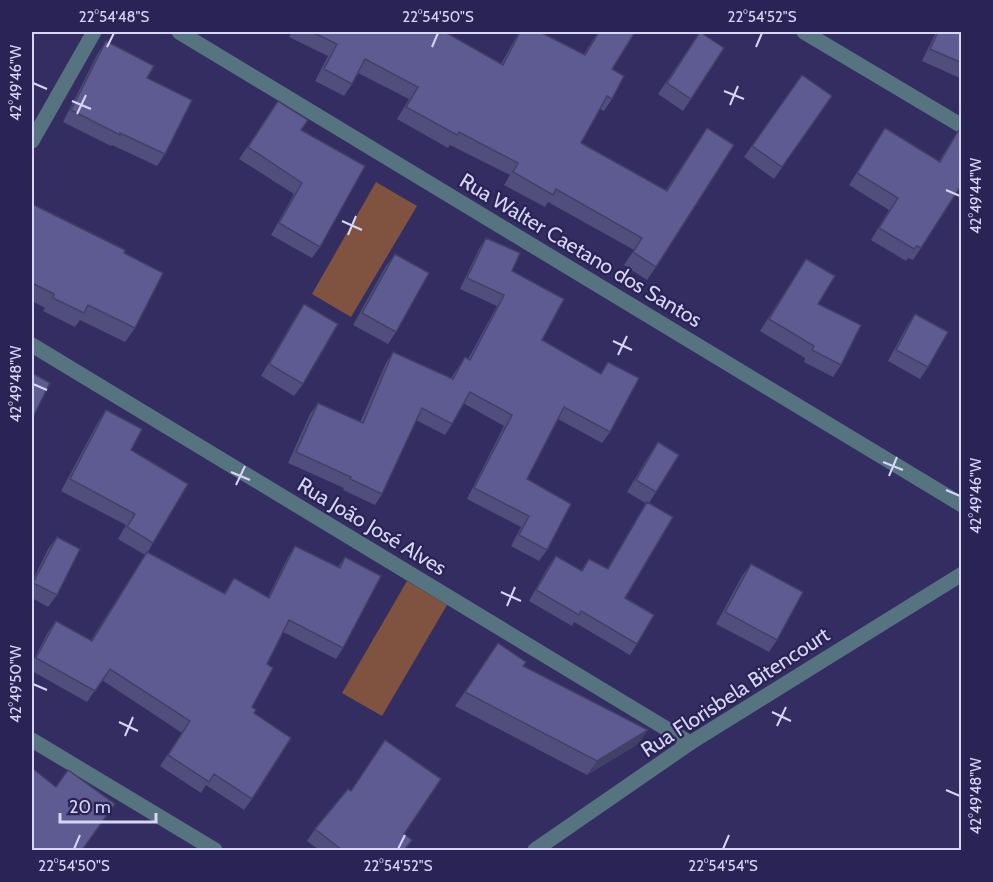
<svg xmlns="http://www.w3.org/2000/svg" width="993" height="882" font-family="Cabin,sans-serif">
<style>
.green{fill:#7f533f}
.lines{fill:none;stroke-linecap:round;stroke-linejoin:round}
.minor{stroke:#567380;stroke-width:15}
.wall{fill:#514e7e}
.shaded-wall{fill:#424066}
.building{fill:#5e5b92;stroke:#424066;stroke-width:1.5}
.ticks{fill:none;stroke:#d7d6f7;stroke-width:2}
.labels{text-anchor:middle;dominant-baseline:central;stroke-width:4.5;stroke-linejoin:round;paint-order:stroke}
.street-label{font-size:21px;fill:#d7d6f7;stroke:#2a2355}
.neatline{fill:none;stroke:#d7d6f7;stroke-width:2}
.ticks-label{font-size:15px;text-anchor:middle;fill:#d7d6f7}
</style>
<rect width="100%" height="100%" fill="#332d61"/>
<g class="green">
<polygon points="376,182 417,206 351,317 312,294"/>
<polygon points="407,581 447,605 382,716 342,693"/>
</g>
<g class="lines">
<g class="minor">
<polyline points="179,32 962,505"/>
<polyline points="804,32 962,126"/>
<polyline points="32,141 94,32"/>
<polyline points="32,345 690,743"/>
<polyline points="32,740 215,850"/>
<polyline points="535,850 690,743 962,574"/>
</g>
</g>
<g class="wall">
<polygon points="292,32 445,32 501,64 519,32 540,32 584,54 598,32 635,32 612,69 612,99 604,111 600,109 581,143 666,190 707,128 656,267 647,280 624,265 634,250 548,202 545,207 504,185 510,175 450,145 448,148 397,119 409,99 358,73 352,84 344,96 315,81 328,56 289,37"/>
<polygon points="700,32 691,99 683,111 658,94"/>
<polygon points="936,32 962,32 962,79 922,61"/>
<polygon points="106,41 147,78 165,154 157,166 112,145 111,146 63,122 98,53"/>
<polygon points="802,75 832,96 774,179 744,157"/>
<polygon points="270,113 301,130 320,247 312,258 271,235 294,194 239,159"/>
<polygon points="885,128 939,161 958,131 921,248 913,260 908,258 906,261 871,240 889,210 849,185"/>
<polygon points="32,204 124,253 135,328 125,342 80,320 75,327 43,311 45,308 32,301"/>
<polygon points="486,238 512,271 542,340 600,374 608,362 610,432 602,443 558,419 527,479 547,550 539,561 511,546 521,527 467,499 504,426 463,403 452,424 445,435 416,420 382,494 375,505 343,490 344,488 288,463 310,414 318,403 360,422 386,363 393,352 451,378 465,357 468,359 497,306 460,289 479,249"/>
<polygon points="395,254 396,332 388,344 353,325 386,266"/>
<polygon points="806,259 818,304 841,365 833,377 804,362 805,358 760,331"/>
<polygon points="304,304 303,384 294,396 261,376 296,316"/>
<polygon points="915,314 928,367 920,379 888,361 907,326"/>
<polygon points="106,410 131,450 153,543 148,552 224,593 234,578 268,597 288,557 295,546 338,567 345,557 343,648 336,659 283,632 267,664 252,707 254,713 252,799 244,810 206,785 201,793 160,766 182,733 102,680 87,702 32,671 32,663 48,632 56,621 91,640 145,555 118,539 126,525 61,491 98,422"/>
<polygon points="658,442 656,492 649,503 625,598 637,644 630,655 574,622 572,626 529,601 548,567 556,556 581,570 589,559 607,569 640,513 647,504 627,492 650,454"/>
<polygon points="57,537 57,595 48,607 32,598 32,582 48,549"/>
<polygon points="751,564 777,640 769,652 716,624 742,576"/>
<polygon points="498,643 523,666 638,744 587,775 455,706"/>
<polygon points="315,829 404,834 412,840 405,850 319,850 307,841"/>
</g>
<polygon class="shaded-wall" points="648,730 638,744 587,775 597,761"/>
<g class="building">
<polygon points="312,32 445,32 503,65 520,32 540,32 585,55 599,32 635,32 612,69 624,76 612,99 607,96 581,143 667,191 707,128 734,145 656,267 633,252 642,238 556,189 553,195 513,172 518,163 459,132 457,135 406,107 418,87 365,59 352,84 324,69 337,44"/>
<polygon points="700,32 724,48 691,99 667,83"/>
<polygon points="938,32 962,32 962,63 930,49"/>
<polygon points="106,41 154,66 147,78 192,100 165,154 120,133 120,135 71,110"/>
<polygon points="802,75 832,96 782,167 752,146"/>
<polygon points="278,101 308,120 301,130 365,166 320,247 279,223 302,183 248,147"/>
<polygon points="885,128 940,162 958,131 962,133 962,184 921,248 917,246 914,249 879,228 898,198 857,173"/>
<polygon points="32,204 125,250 124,253 163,273 135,328 88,305 84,313 53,298 54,294 32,283"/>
<polygon points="486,238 520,253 512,271 564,299 542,340 601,374 608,362 639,378 610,432 564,407 527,479 571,504 547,550 519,535 529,516 474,488 512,415 470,392 452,424 422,408 382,494 350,479 351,477 296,452 318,403 363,423 393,352 453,379 465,357 470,360 504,295 467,278"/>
<polygon points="395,254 429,273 396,332 362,313"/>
<polygon points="806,259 835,276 818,304 861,325 841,365 812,350 814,346 769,319"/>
<polygon points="304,304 338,324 303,384 269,364"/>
<polygon points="915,314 948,332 928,367 896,350"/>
<polygon points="32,373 50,383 32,419"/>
<polygon points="106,410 142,429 131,450 188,484 153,543 127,527 135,514 70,479"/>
<polygon points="658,442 679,455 656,492 636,480"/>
<polygon points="647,502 673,517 625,598 654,615 637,644 581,611 579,615 536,590 556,556 582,571 589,559 608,569"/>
<polygon points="57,537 80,549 57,595 33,583"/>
<polygon points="295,546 340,568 345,557 381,576 343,648 289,620 267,664 273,668 252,707 256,710 254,713 291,738 252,799 214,774 209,782 168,755 190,721 110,669 95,691 36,658 56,621 92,641 147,552 225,594 234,578 269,598"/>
<polygon points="751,564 803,592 777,640 725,612"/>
<polygon points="498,643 526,662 523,666 648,730 597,761 465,692"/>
<polygon points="385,740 441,779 404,834 412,840 404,850 342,850 315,829 348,789 351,791"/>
<polygon points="32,768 56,787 68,770 115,804 82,850 32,850"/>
</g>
<path class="ticks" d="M 107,47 L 114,33M 432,47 L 438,33M 756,47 L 762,33M 33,83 L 47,89M 724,91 L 744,99M 72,101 L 91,109M 730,105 L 738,86M 77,114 L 86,95M 946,190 L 960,196M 342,221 L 362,230M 348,235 L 356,216M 613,341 L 632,350M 618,355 L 627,336M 33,384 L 47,390M 883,462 L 903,470M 231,472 L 250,480M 889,476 L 897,457M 236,485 L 245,466M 946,490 L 960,496M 501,592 L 521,601M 507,606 L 515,587M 33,684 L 47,690M 772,712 L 791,721M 119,722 L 138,731M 777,726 L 786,707M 125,736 L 133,717M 946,790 L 960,796M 74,849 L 80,835M 398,849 L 405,835M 723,849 L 729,835"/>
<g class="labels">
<g class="street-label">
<text transform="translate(581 250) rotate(31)">Rua Walter Caetano dos Santos</text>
<text transform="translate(372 526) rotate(31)">Rua João José Alves</text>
<text transform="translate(735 692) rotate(-33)">Rua Florisbela Bitencourt</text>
</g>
</g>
<rect width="993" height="882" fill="none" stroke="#2a2355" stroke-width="66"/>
<path d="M60 813v9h96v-9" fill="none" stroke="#d7d6f7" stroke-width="3"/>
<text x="69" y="813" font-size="18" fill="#d7d6f7" stroke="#2a2355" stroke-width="4.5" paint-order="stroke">20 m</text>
<rect x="33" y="33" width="927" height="816" class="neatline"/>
<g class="ticks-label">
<text x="114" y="22">22°54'48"S</text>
<text x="438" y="22">22°54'50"S</text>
<text x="762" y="22">22°54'52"S</text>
<text transform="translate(16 83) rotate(-90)" y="5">42°49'46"W</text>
<text transform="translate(976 196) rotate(-90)" y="5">42°49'44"W</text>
<text transform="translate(16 384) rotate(-90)" y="5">42°49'48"W</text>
<text transform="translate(976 496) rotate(-90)" y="5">42°49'46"W</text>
<text transform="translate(16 684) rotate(-90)" y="5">42°49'50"W</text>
<text transform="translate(976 796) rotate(-90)" y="5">42°49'48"W</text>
<text x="74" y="871">22°54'50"S</text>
<text x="398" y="871">22°54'52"S</text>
<text x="723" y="871">22°54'54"S</text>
</g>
</svg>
